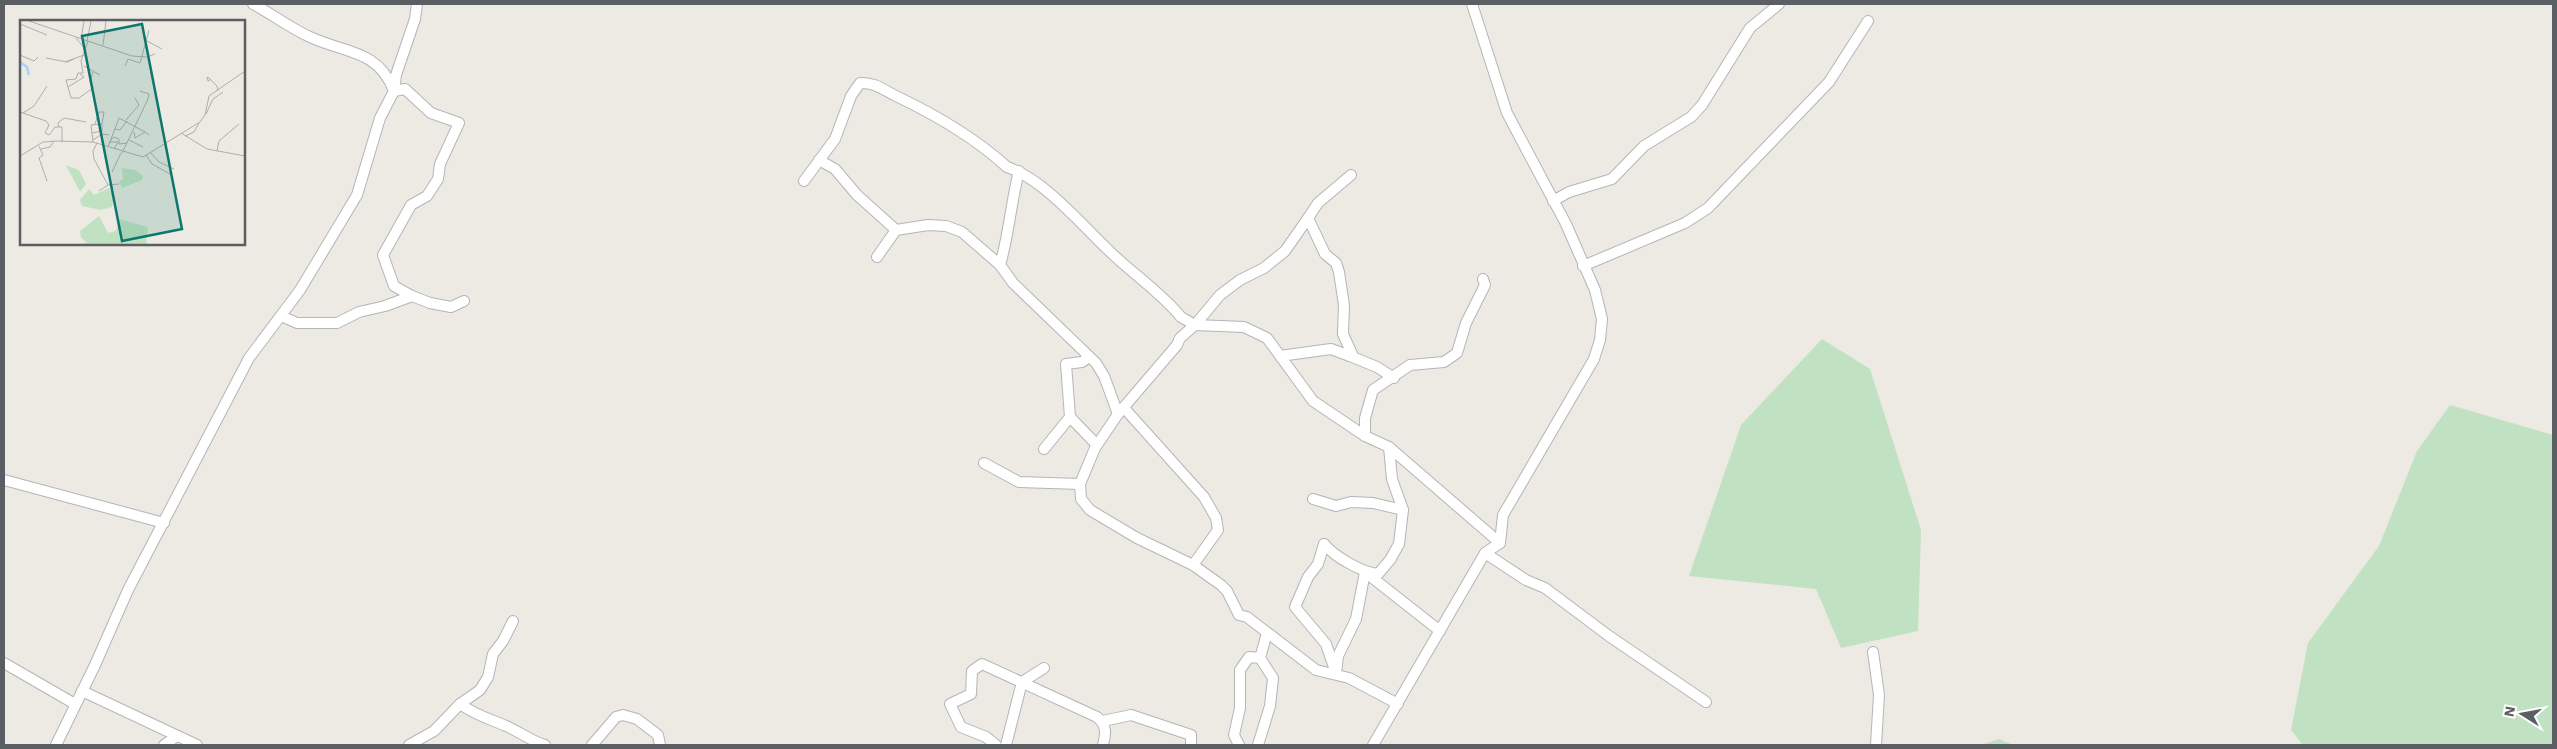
<svg xmlns="http://www.w3.org/2000/svg" width="2557" height="749" font-family="'Work Sans',sans-serif">
<style>
.green{fill:#c1e2c2}
.lines{fill:none;stroke-linecap:round;stroke-linejoin:round}
.minor-casing{stroke:#b3b5b9;stroke-width:12}
.minor{stroke:#fff;stroke-width:10}
.inset-river{fill:none;stroke:#a8d2f7;stroke-width:2.5}
.inset-road{fill:none;stroke:#aeaeab;stroke-width:1}
.view{fill:#0f766e;fill-opacity:0.15;stroke:#0f766e;stroke-width:2.5}
.inset-edge{fill:none;stroke:#5b5e62;stroke-width:2.5}
</style>
<rect width="100%" height="100%" fill="#eceae2"/>
<g class="green">
<polygon points="1822,339 1870,369 1921,530 1918,631 1841,648 1816,589 1689,576 1741,425"/>
<polygon points="2450,405 2553,435 2553,745 2303,745 2291,730 2308,643 2379,546 2417,451"/>
<polygon points="1999,739 2013,745 1981,745"/>
</g>
<g class="lines">
<defs>
<g id="minor">
<path d="M 253,4 C 272,14 290,28 310,37 C 344,53 378,49 394,91 L 405,89 L 431,113 L 459,123 L 440,164 L 438,179 L 427,196 L 411,205 L 383,255 L 394,286 L 412,296 L 430,303 L 451,307 L 464,301"/>
<polyline points="819,160 835,169 857,195 896,230"/>
<path d="M 804,181 L 835,139 L 851,96 L 860,83 C 874,82 884,90 896,96 C 936,115 974,137 1007,167 C 1047,180 1088,233 1119,260 C 1139,278 1164,296 1181,317 L 1195,325 L 1244,327 L 1267,338 L 1313,401 L 1365,436 L 1389,447 L 1500,543"/>
<polyline points="1553,201 1569,192 1612,179 1644,146 1691,117 1702,105 1750,28 1779,4"/>
<polyline points="1308,218 1285,251 1264,268 1240,280 1220,295 1195,325 1180,338 1177,345 1118,414 1095,448 1080,484 1081,499 1090,510 1137,538 1193,565 1221,585 1227,591 1239,615 1247,617 1316,670 1349,678 1398,704"/>
<polyline points="877,257 896,230 928,225 946,226 962,232 1000,265 1013,283 1096,363 1104,376 1118,414"/>
<path d="M 1000,265 C 1009,234 1011,202 1019,171"/>
<polyline points="1583,266 1685,223 1708,208 1829,82 1868,21"/>
<polyline points="281,316 297,323 337,323 359,312 385,306 412,296"/>
<polyline points="1280,356 1331,349 1350,356 1352,354 1343,334 1344,305 1339,272 1336,263 1325,254 1308,218 1318,203 1351,175"/>
<polyline points="1350,356 1377,367 1394,378"/>
<polyline points="1089,357 1082,362 1066,364 1070,417 1097,445"/>
<polyline points="1125,409 1204,497 1216,518 1218,530 1193,565"/>
<polyline points="1365,436 1365,418 1373,390 1410,365 1444,362 1457,353 1466,323 1485,285 1483,279"/>
<polyline points="1044,449 1070,417"/>
<polyline points="984,463 1019,482 1080,484"/>
<polyline points="4,480 164,523"/>
<polyline points="1313,499 1336,506 1351,502 1373,503 1403,510"/>
<polyline points="1324,544 1318,564 1308,577 1295,607 1326,644 1336,673 1338,656 1356,619 1365,572 1440,631"/>
<path d="M 1324,544 C 1335,557 1361,572 1378,574 L 1390,560 L 1399,544 L 1403,510 L 1392,479 L 1389,447"/>
<polyline points="1485,553 1526,580 1545,588 1609,636 1706,702"/>
<polyline points="1873,652 1879,695 1876,745"/>
<polyline points="4,663 75,704"/>
<polyline points="82,691 197,745"/>
<path d="M 460,704 C 475,715 490,719 506,726 C 520,732 531,741 545,745"/>
<polyline points="1103,721 1131,715 1191,735 1191,745"/>
<polyline points="56,745 95,665 128,590 249,358 300,290 357,195 380,118 394,91 396,75 415,19 417,4"/>
<polyline points="164,745 177,736"/>
<polyline points="409,745 434,731 460,704 480,690 488,677 493,654 503,641 513,621"/>
<polyline points="592,745 616,717 623,715 637,719 658,735 660,745"/>
<path d="M 996,745 L 986,737 L 961,727 L 950,704 L 971,694 L 972,671 L 982,664 L 1097,717 C 1107,725 1106,734 1103,745"/>
<polyline points="1006,745 1022,682 1044,668"/>
<polyline points="1239,745 1234,735 1240,708 1240,670 1249,657 1260,658"/>
<polyline points="1258,745 1270,706 1273,678 1260,658 1267,633"/>
<polyline points="1373,745 1485,553 1500,543 1503,515 1594,359 1600,340 1602,319 1595,290 1566,224 1507,113 1472,4"/>
</g>
</defs>
<use href="#minor" class="minor-casing"/>
<use href="#minor" class="minor"/>
</g>
<g transform="translate(20 20)">
<rect width="225" height="225" fill="#eceae2"/>
<path d="M 46,145 L 59,150 L 66,164 L 60,172 ZM 102,148 L 115,150 L 123,156 L 122,160 L 102,168 L 99,162 L 103,159 ZM 89,168 L 94,176 L 92,187 L 81,190 L 62,186 L 60,180 L 69,169 L 74,175 ZM 79,196 L 88,213 L 96,211 L 99,199 L 128,207 L 126,224 L 60,224 L 67,223 L 61,217 L 60,211 Z" fill="#c1e2c2"/>
<path class="inset-river" d="M 0,42 L 7,47 L 9,55"/>
<path class="inset-road" d="M 9,1 L 112,36 L 127,37 L 135,34M 0,4 L 27,15M 56,18 L 66,30M 61,19 L 64,1M 67,21 L 71,1M 68,21 L 61,41 L 63,53 L 58,53 L 56,59 L 46,60 L 51,78 L 59,78 L 73,68 L 70,62 L 73,52M 127,21 L 142,29M 83,25 L 86,1M 0,35 L 14,41 L 18,37M 26,38 L 47,42 L 54,39M 45,42 L 64,35M 64,46 L 80,55M 105,46 L 108,39 L 120,43 L 129,10M 190,60 L 188,61 L 187,57 L 189,58 L 197,66 L 198,71M 48,67 L 64,57 L 60,54M 0,92 L 26,101 L 29,105 L 25,113 L 29,115 L 35,107 L 42,107 L 42,122M 3,93 L 14,86 L 27,66M 186,94 L 193,79 L 203,72M 106,100 L 119,85 L 115,78M 39,107 L 38,103 L 44,98 L 66,102M 95,109 L 100,110 L 107,101M 114,112 L 115,118 L 125,112 L 129,115M 72,113 L 82,111 L 82,104M 161,113 L 187,129 L 225,136M 165,116 L 174,112 L 179,103M 73,120 L 82,114 L 89,115M 109,120 L 123,127M 73,122 L 71,105 L 82,104 L 84,92 L 79,92 L 75,104M 77,123 L 73,131 L 74,139 L 88,165M 19,126 L 23,135 L 19,138 L 27,161M 88,127 L 99,98 L 125,112M 21,129 L 30,127 L 34,121M 94,129 L 98,122 L 89,122 L 94,117 L 99,119 L 99,124 L 107,123M 197,131 L 199,121 L 219,104M 130,132 L 139,142 L 154,149M 102,133 L 128,79 L 129,74 L 120,71M 126,135 L 132,144 L 150,154M 0,136 L 23,122 L 37,121 L 73,122 L 123,137 L 180,102 L 185,95 L 189,76 L 225,51M 92,152 L 101,133M 79,171 L 88,165 L 99,164"/>
<path class="view" d="M 122,4 L 162,209 L 102,221 L 62,16 Z"/>
<rect width="225" height="225" class="inset-edge"/>
</g>
<rect width="2557" height="749" fill="none" stroke="#5b5e62" stroke-width="10"/>
<g transform="translate(2522 714) rotate(281)" stroke="#ffffff" stroke-width="4" paint-order="stroke">
<path d="M0-4L9 19L0 12L-9 19Z" fill="#5b5e62"/>
<text y="-8" font-size="14" font-weight="bold" text-anchor="middle" fill="#5b5e62">N</text>
</g>
</svg>
